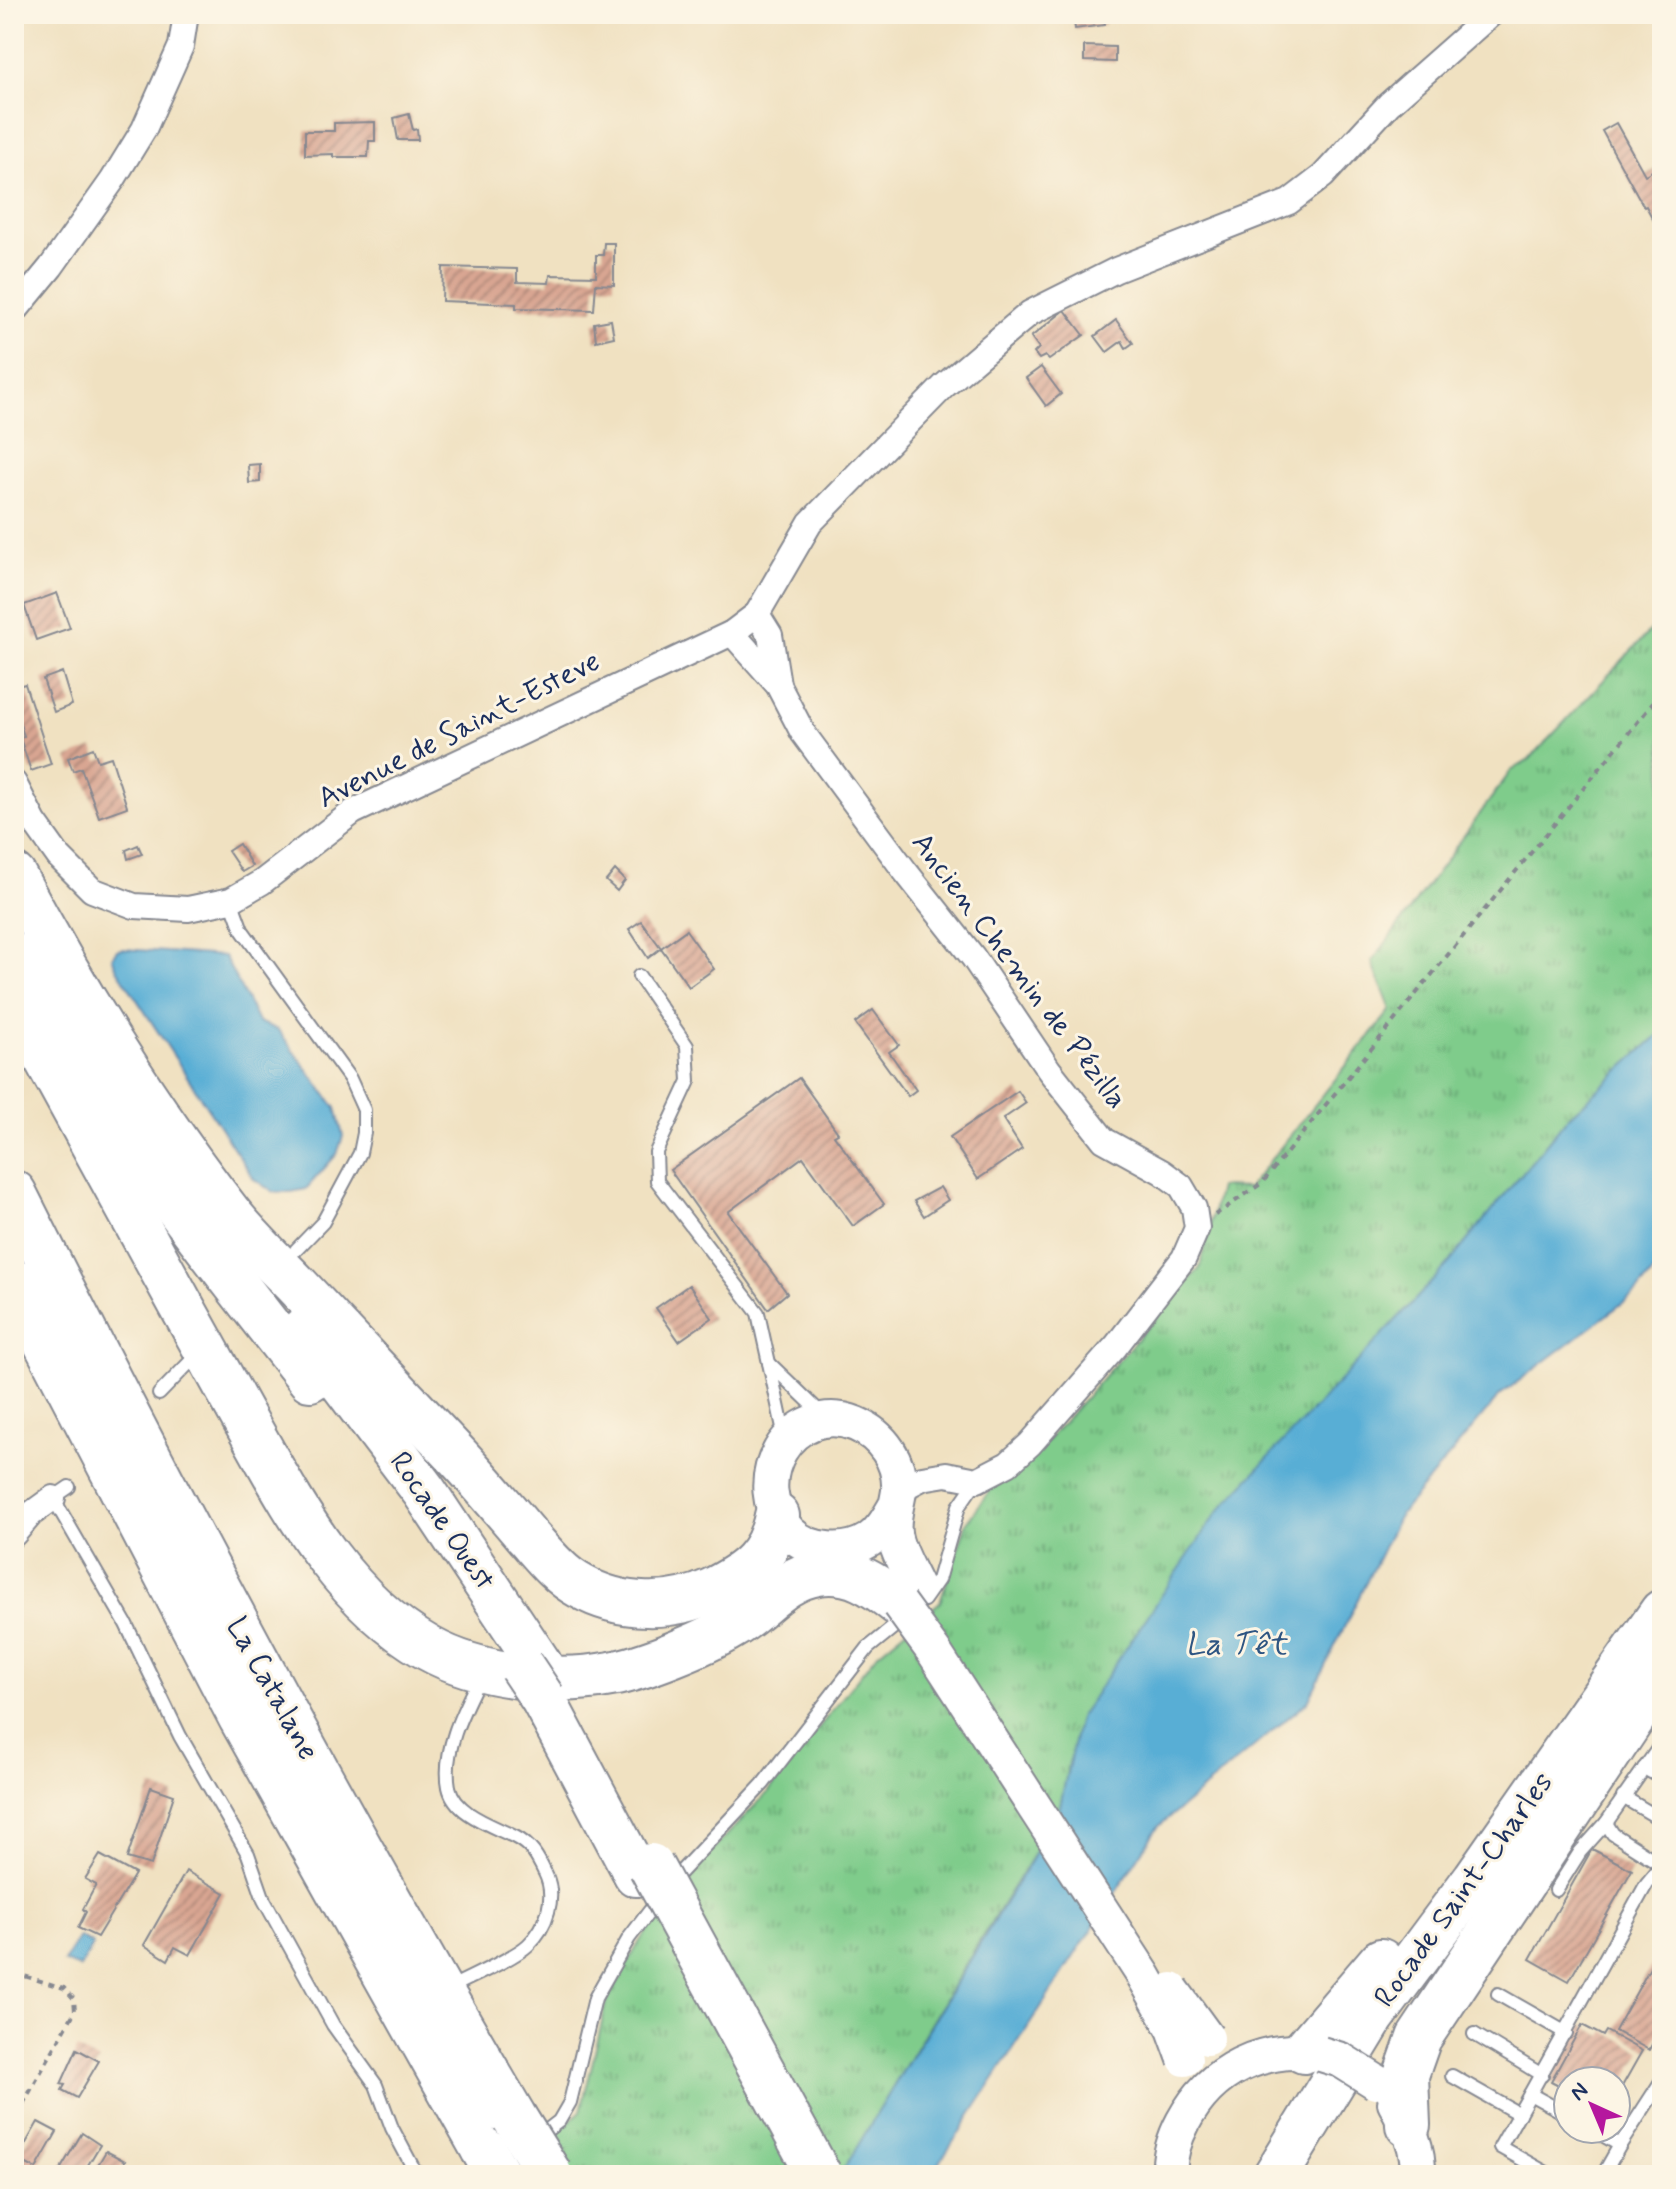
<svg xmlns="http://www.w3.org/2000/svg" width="1676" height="2189" font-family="Mynerve,sans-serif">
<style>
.grass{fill:url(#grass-tufts);stroke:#4d7e74;stroke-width:2}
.water{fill:#59aed5;stroke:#3a6e9a;stroke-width:2}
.building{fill:url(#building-hatch)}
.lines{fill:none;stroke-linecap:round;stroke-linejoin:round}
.lane-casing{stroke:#868890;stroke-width:16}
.street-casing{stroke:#868890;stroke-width:28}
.secondary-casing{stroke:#868890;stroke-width:38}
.highway-casing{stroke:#868890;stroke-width:48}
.path{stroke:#868890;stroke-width:4;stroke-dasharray:6 6;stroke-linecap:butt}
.lane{stroke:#fff;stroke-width:12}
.street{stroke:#fff;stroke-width:24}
.secondary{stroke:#fff;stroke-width:34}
.highway{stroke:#fff;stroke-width:44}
.secondary-bridge-casing{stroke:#868890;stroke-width:38;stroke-linecap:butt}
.highway-bridge-casing{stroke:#868890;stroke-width:48;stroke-linecap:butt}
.secondary-bridge{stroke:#fff;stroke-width:34}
.highway-bridge{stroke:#fff;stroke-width:44}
.labels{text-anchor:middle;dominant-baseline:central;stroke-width:6;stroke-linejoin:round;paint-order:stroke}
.street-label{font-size:30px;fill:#1b2f5e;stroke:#fcf5e5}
.water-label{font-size:32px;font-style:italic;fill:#2e5582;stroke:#fcf5e5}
</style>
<defs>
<pattern id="grass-tufts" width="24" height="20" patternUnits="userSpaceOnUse" patternTransform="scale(2)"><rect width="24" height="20" fill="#7fcc8b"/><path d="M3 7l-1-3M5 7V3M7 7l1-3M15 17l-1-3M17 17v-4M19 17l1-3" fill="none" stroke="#67a675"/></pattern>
<pattern id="building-hatch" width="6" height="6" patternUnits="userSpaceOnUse" patternTransform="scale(2)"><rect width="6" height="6" fill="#d9a692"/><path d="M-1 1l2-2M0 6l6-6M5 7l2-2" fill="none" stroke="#af887a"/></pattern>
</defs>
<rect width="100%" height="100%" fill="#fcf5e5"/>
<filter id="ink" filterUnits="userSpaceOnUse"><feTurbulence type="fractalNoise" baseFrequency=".0125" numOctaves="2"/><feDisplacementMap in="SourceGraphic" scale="16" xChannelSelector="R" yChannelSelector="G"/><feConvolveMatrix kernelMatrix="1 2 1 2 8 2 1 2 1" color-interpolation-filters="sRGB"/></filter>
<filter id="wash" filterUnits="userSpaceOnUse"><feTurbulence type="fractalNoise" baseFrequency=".006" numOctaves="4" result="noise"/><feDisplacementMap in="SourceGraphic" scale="32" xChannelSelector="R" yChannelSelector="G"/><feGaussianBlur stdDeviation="1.8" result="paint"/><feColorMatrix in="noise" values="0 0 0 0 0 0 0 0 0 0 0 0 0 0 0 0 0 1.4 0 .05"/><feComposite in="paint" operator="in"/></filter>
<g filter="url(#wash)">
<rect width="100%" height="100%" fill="#f0e1c1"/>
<polygon class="grass" points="1662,618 1662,1032 1568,1117 1079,1718 1058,1815 977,1945 847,2165 840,2175 508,2175 581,2111 607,2001 640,1941 685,1879 770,1790 875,1656 940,1602 967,1522 990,1490 1022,1469 1200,1268 1219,1187 1248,1188 1391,1010 1372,962 1511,771 1529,760"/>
<g class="water">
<polygon points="123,949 224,956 258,1022 278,1030 336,1108 343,1136 337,1154 306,1189 291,1192 273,1192 254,1179 117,969 112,957 117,950"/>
<polygon points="1662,1032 1662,1262 1636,1293 1500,1395 1398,1517 1308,1701 1158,1827 935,2170 935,2175 840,2175 1058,1815 1079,1718 1217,1513 1450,1262 1568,1117"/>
<polygon points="79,1937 93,1944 80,1968 64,1962"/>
</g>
<g id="blocks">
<g class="building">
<polygon points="1073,14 1104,14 1105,25 1075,29"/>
<polygon points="1084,46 1115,47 1115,62 1084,61"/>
<polygon points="409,114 413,130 417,129 418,140 398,140 394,118"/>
<polygon points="375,122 375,141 369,141 368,157 333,157 333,154 305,155 305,131 334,131 334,123"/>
<polygon points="1616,123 1645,175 1659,167 1662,169 1662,218 1655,223 1646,206 1644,207 1602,131"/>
<polygon points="604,243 614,243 614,285 596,284 594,310 516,308 516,304 442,301 443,267 517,269 517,282 549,283 550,275 596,276 596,255 603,255"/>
<polygon points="1065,310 1084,335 1049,360 1045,356 1039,359 1034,353 1039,348 1031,337"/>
<polygon points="611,320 614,337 596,341 594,323"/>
<polygon points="1116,320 1133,343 1126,348 1122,341 1107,352 1095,336"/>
<polygon points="1041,367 1061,394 1046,406 1026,378"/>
<polygon points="260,464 260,482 249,483 248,465"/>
<polygon points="57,593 70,628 36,640 24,605"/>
<polygon points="62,672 72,705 54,712 43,679"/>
<polygon points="25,684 51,764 31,771 20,738 24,736 14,707 14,687"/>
<polygon points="93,748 98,761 111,757 127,807 99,817 81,768 73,771 68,758"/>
<polygon points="239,844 252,866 242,872 228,851"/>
<polygon points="138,845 142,854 128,859 126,850"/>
<polygon points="615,870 625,880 617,891 606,881"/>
<polygon points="641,921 661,948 648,958 629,929"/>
<polygon points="686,930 714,969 689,987 661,948"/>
<polygon points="873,1010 899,1045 889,1052 916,1090 908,1096 855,1023"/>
<polygon points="799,1078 838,1133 834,1135 884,1204 853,1226 803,1157 728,1212 787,1293 768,1309 670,1170"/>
<polygon points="1018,1091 1026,1103 1003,1119 1022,1149 978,1179 950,1137"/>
<polygon points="940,1187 948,1200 924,1216 914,1201"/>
<polygon points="689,1285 712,1318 679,1341 656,1308"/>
<polygon points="151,1787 174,1795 151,1865 127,1858"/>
<polygon points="1592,1849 1632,1870 1569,1981 1530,1959"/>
<polygon points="100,1855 135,1874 97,1937 78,1928 86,1912 83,1909 96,1885 85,1879"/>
<polygon points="186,1871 225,1893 190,1955 175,1947 168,1960 144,1945"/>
<polygon points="1662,1946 1662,2026 1649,2050 1615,2031"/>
<polygon points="1582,2025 1603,2036 1606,2031 1642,2051 1616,2097 1616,2081 1568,2081 1568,2090 1551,2081"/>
<polygon points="77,2049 99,2061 77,2098 62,2090 65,2085 61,2084"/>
<polygon points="38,2122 57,2132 36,2169 17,2159"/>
<polygon points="82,2133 100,2145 82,2175 57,2175"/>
<polygon points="106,2151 125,2161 117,2175 92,2175"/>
</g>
</g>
</g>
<g filter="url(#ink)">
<use href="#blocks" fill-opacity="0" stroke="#868890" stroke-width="2"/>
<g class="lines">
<defs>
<g id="lane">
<polyline points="231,900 242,930 350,1079 364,1110 364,1133 360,1153 323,1222 296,1250"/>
<polyline points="639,976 687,1046 689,1081 656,1152 657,1181 758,1313 769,1363"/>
<polyline points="159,1394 190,1362"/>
<polyline points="785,1437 769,1363 823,1415"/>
<polyline points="69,1487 53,1498 126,1624 180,1736 248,1854 264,1900 333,2025 376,2085 392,2128 417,2175"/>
<polyline points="924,1600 938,1580 959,1506 977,1480"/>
<polyline points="1662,1743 1606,1823 1613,1834 1662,1865"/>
<polyline points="1644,1768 1662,1778"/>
<polyline points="1623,1797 1662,1820"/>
<polyline points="671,1882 763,1784 868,1648 905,1618"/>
<polyline points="1556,1890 1580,1852 1606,1823"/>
<path d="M 448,1989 C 468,1978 513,1959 528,1945 C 547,1927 557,1897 545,1873 C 538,1858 531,1845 515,1837 C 494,1826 455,1815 449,1787 C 442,1750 464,1709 480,1677"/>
<polyline points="1498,1994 1566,2033"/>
<polyline points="1474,2034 1542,2075"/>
<polyline points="1452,2076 1519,2114"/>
<polyline points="1530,2094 1500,2147 1550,2175"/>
<polyline points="1568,2115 1530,2094 1647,1883 1662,1865"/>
<polyline points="1592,2129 1620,2145 1662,2080"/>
<polyline points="537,2138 559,2121 570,2102 595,1998 629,1938 658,1900"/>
<polyline points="1603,2175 1620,2145"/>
</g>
<g id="street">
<polyline points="14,312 51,267 112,181 144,129 181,46 186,14"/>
<polyline points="757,614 770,635 778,684"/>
<polyline points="732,633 778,685 803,733 905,871 973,957 1049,1070 1104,1140 1162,1172 1181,1186 1194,1208 1197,1228 1184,1258 1116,1346 1030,1444 1008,1464 977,1480 946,1474 922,1478 899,1490"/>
<polyline points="14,783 34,822 59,857 92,890 134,906 188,909 231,900 262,882 353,812 732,633 757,614 810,523 944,386 1030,313 1116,270 1289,202 1323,176 1389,104 1491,14"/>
<polyline points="14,1534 31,1514 53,1498"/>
</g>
<g id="secondary">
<path d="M 895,1507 C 888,1519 881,1532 869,1540 C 846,1555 810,1552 790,1533 C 741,1484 791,1398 856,1424 C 882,1435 901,1461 899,1491 C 897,1505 892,1519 894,1533 C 896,1551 910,1573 917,1589"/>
<path d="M 1395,2103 C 1408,2126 1419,2148 1418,2175"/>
<path d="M 1170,2175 C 1168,2158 1175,2137 1183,2122 C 1211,2069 1262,2045 1321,2054"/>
</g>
<g id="highway">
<path d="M 14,876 C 77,994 146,1106 228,1212 C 249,1239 275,1263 298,1287 C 352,1345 406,1401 460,1459 C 483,1484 505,1510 527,1536 C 543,1554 559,1575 580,1586 C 620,1609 672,1610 713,1590 C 749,1572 769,1556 777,1516"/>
<path d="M 14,956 C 96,1108 203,1244 310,1379"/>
<path d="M 14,1000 C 70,1104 127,1208 185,1312 C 209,1355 233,1399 257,1442 C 301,1521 347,1602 428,1648 C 478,1676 555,1685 611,1674 C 643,1668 703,1644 731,1627 C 762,1610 780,1579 818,1573 C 851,1568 874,1584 899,1604"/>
<path d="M 14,1193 C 171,1506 336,1815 514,2117"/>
<polyline points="14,1282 241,1718 483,2149"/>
<polyline points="303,1331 424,1491 540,1665"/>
<polyline points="543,1699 636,1874"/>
<polyline points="1304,2051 1381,1961"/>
<polyline points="1408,2125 1406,2075 1419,2038 1662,1674"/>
<polyline points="1276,2175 1373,2016 1475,1879 1662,1612"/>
</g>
</defs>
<use href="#lane" class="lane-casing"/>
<use href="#street" class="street-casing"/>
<use href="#secondary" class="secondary-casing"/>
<use href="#highway" class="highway-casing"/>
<g class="path">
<polyline points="1215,1215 1262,1183 1662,692"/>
<polyline points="14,1973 64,1988 74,1999 75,2011 14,2120"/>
</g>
<use href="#lane" class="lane"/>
<use href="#street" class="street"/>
<use href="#secondary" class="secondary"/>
<use href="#highway" class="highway"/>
<defs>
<g id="secondary-bridge">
<polyline points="899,1604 934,1652 1144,1976 1174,2029 1185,2059"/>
<polyline points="1172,1990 1207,2038"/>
<polyline points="1321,2054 1341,2060 1376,2082"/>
</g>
<g id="highway-bridge">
<polyline points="521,1666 543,1699"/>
<polyline points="651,1866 819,2175"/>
<polyline points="514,2117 550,2175"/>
<polyline points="483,2149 498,2175"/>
</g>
</defs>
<use href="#secondary-bridge" class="secondary-bridge-casing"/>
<use href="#highway-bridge" class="highway-bridge-casing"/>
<use href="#secondary-bridge" class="secondary-bridge"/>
<use href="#highway-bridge" class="highway-bridge"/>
</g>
</g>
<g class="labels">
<g class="street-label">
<text transform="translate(459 730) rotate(-27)">Avenue de Saint-Esteve</text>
<text transform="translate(1019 971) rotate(53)">Ancien Chemin de Pézilla</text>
<text transform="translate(442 1521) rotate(55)">Rocade Ouest</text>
<text transform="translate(272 1689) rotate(61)">La Catalane</text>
<text transform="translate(1464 1890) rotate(-54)">Rocade Saint-Charles</text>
</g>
<g class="water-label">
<text x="1236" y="1645">La Têt</text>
</g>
</g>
<rect width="1676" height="2189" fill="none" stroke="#fcf5e5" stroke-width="48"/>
<g transform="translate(1592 2105) rotate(316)"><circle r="38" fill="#fcf5e5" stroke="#a2a6af" stroke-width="2"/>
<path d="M0-6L14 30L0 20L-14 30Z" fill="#b5179e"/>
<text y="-12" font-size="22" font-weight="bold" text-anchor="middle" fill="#1b2f5e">N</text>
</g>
</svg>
